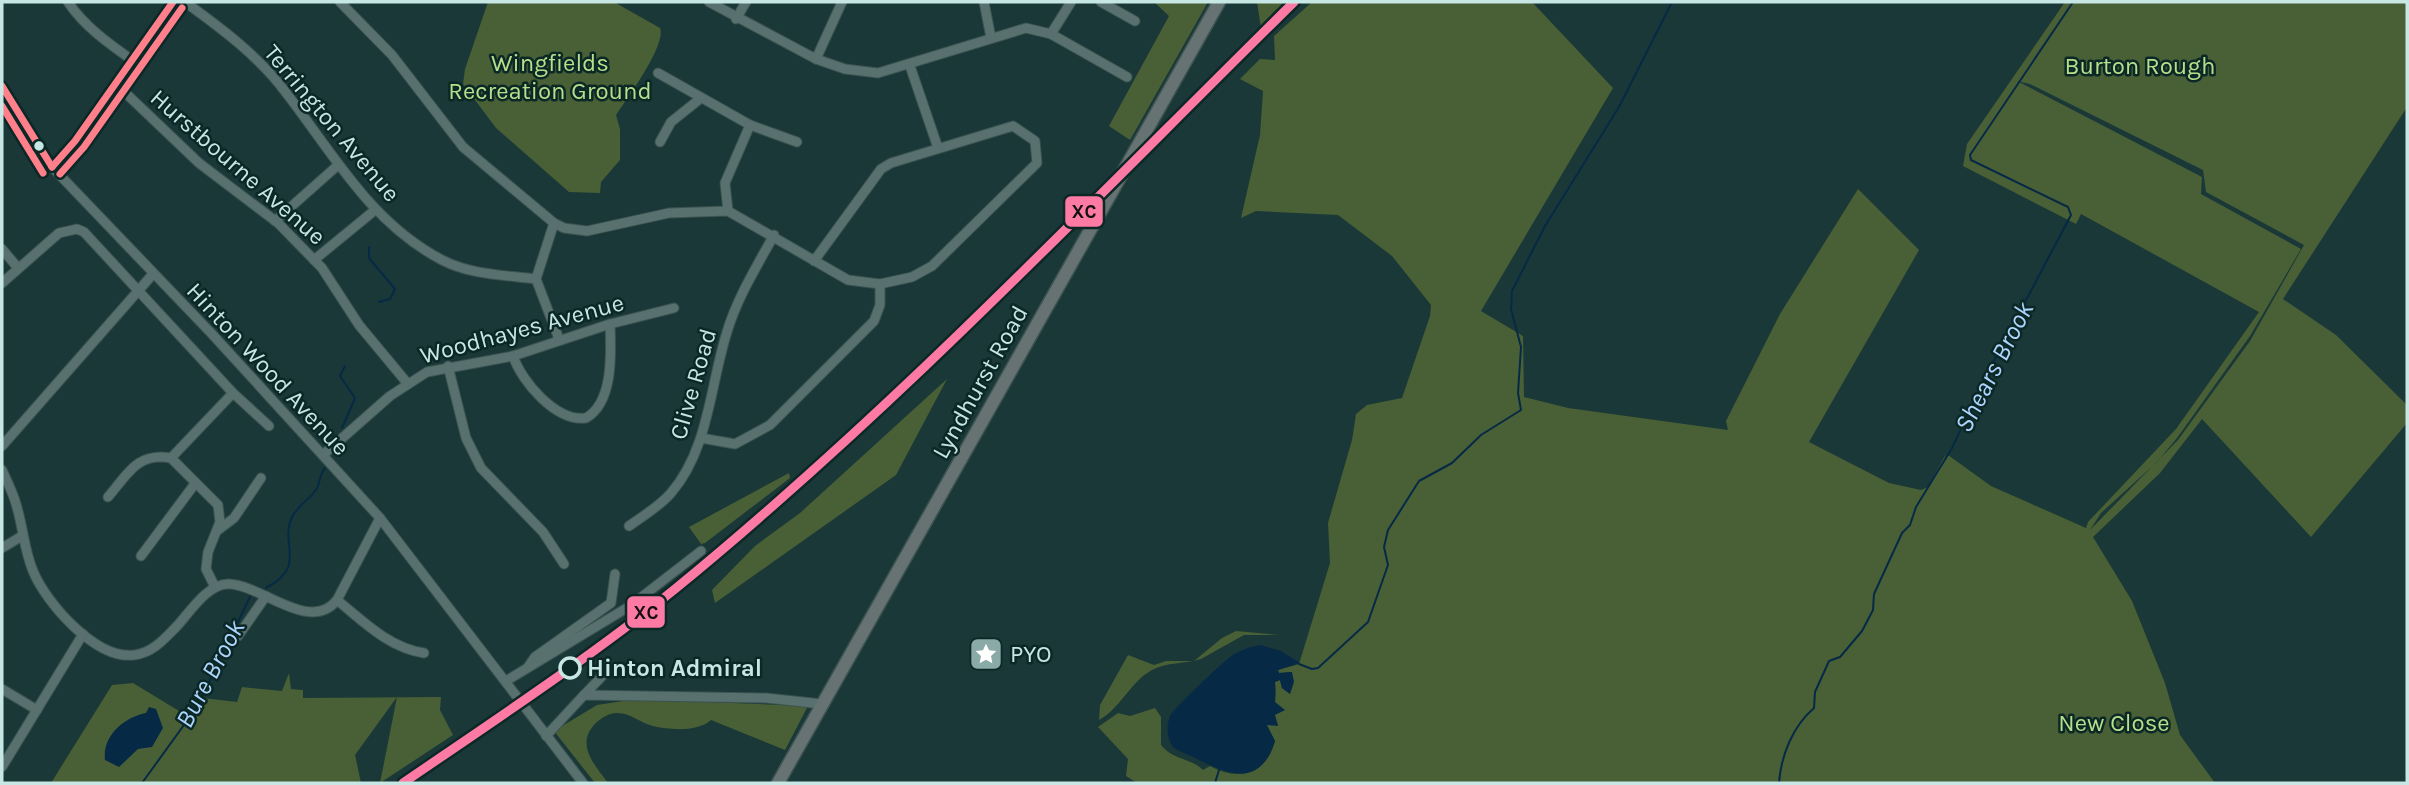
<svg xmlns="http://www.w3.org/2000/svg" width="2409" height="785" font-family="Karla,sans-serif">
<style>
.green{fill:#495f36;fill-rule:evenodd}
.water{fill:#062a46}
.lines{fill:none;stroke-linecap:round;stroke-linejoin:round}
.stream{stroke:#062a46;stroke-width:2}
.minor-casing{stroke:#3b5351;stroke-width:11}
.major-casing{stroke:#3b5351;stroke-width:15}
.minor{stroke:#58706e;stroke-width:9}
.major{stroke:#667372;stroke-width:12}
.bus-1-casing{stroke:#0b2826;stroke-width:12}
.bus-2-casing{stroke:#0b2826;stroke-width:12}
.bus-1{stroke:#ff808a;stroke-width:7}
.bus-2{stroke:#ff808a;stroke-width:7}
.rail-1-casing{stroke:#0b2826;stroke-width:14}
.rail-1{stroke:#fd7aa5;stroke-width:9}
.bus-dot{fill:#c6e7e4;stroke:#0b2826;stroke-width:2.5}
.stop-dot{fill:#0b2826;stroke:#c6e7e4;stroke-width:3.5}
.labels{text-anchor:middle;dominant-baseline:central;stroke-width:5;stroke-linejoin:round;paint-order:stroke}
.park-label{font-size:24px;fill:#b7df8a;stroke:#0b2826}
.street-label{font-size:24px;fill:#c6e7e4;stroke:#0b2826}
.poi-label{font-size:24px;fill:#c6e7e4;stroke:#0b2826;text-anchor:start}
.stop-label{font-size:24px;font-weight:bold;fill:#c6e7e4;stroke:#0b2826;text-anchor:start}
.water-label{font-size:26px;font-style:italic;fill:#add5fe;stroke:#0b2826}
.line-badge{stroke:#0b2826;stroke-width:2.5}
.pale-badge-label{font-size:19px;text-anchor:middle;font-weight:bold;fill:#111}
</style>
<rect width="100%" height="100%" fill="#1a3837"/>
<g class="green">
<path d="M 488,2 L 614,2 L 660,28 C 667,44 627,99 616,115 L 620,129 L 620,160 L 601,182 L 600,193 L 569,192 L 496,128 L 463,84 L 465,69 Z"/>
<polygon points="1154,2 1208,2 1130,140 1109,126 1169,16"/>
<polygon points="1257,2 1286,2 1261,28"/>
<path d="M 1312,2 L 1532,2 L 1613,88 L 1481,311 L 1523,336 L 1524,397 L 1568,408 L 1728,430 L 1726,421 L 1780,314 L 1858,189 L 1919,250 L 1809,442 L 1889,483 L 1921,490 L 1928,487 L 1946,454 L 1943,464 L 1948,455 L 1991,486 L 2086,528 L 2088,522 L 2176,429 L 2259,312 L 2081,214 L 2076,224 L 1963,166 L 1967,144 L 2065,2 L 2407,2 L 2407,107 L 2283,299 L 2336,335 L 2407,405 L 2407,423 L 2311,537 L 2202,419 L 2160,473 L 2093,537 L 2132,601 L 2165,683 L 2180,735 L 2215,783 L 1137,783 L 1126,776 L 1128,759 L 1098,727 L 1118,713 L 1130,716 L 1155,708 L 1161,717 L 1161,745 C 1173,760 1191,758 1203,770 L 1210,766 C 1239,782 1266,774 1275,741 L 1266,725 L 1278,725 C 1271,714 1278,696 1275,682 L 1280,680 L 1282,688 L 1290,694 L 1292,672 L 1279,673 L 1278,670 L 1299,664 L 1330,563 L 1328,523 L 1352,440 L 1356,414 L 1367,405 L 1402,398 L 1430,316 L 1431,305 L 1392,256 L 1338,215 L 1256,211 L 1241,218 L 1260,135 L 1263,91 L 1240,79 L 1260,59 L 1275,60 L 1274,36 ZM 2017,81 L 2030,84 L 2203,170 L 2206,192 L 2304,245 L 2250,341 L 2178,440 L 2090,530 L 2101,513 L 2157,462 L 2177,438 L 2250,336 L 2301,249 L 2201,194 L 2202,177 Z"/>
<polygon points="947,379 896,475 715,603 712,590 755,546 800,513"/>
<polygon points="789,473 790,478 705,543 701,544 689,527"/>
<path d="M 1236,631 L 1279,635 L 1244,635 L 1201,659 C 1185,664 1167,662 1152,670 C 1130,682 1121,708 1099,720 L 1100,705 L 1128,655 L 1154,665 L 1166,661 L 1194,661 L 1222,638 Z"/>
<polygon points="289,673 291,689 303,690 303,698 441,697 440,710 453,735 380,783 397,697 355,755 361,783 51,783 112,685 133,683 189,717 203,698 237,702 242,687 282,691"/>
<path d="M 636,699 L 808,706 L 785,750 L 711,720 C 699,732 669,730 653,726 C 640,723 631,713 617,713 C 609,713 603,717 597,722 C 574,743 594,764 608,783 L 595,783 L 554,731 L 597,705 Z"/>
</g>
<g class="water">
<path d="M 1261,645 L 1281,651 L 1300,663 L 1278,670 L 1279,673 L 1292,672 L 1294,682 L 1290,694 L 1282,688 L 1280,680 L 1275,682 L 1275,702 L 1285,710 L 1275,715 L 1278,726 L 1267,725 L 1275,741 C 1261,785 1233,777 1199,760 C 1190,755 1182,753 1174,748 C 1167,740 1166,726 1170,716 C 1174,708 1221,664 1230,657 C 1239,650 1250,647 1261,645 Z"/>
<path d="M 149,707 L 156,709 L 163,728 L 152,747 L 138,749 L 119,767 L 105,760 C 102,735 125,717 146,713 Z"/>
</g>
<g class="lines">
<g class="stream">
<polyline points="369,247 369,258 395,289 390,299 379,302"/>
<polyline points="342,428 355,398 340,376 345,366"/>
<path d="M 266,588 C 308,566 279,545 292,517 C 298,505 311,499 317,488 C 320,481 320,474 325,468"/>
<polyline points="1299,664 1312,669 1318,668 1368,622 1388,565 1384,547 1388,530 1419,481 1452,463 1481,435 1521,410 1518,393 1521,347 1511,309 1512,291 1545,226 1619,107 1672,2"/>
<polyline points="142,783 197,707 250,597"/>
<polyline points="1215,783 1219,770"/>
<path d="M 1779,783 C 1781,755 1793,726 1814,708 L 1815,692 L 1829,661 L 1840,657 L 1862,631 L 1873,610 L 1874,594 L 1902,533 L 1910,525 L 1916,507 L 1952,448 L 1988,372 L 2071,215 L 2068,207 L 1971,160 L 1970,155 L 2073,2"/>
</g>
<defs>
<g id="minor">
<path d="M 68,2 C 84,26 108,43 132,60"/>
<path d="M 185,2 C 221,28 260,57 287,94 C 334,155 371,223 442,260 C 471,275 504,275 536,279"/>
<polyline points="340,2 392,55 463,147 554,223 564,228 587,231 669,213 728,211 848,280 880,284 912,277 932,266 1037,163 1035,141 1013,126 891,163 881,169 814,261"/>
<polyline points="709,2 816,59 845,69 878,73 1026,28 1051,34 1127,77"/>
<polyline points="984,2 991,38"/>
<polyline points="1101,2 1135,21"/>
<polyline points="736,19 746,2"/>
<polyline points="1051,34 1071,2"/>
<polyline points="816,59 842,2"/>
<polyline points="910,66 938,148"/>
<polyline points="658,73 750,125 797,142"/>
<polyline points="115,83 199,163 278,223 322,268 359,325 408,384"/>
<polyline points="2,86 52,167 212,334 380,518 583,783"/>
<polyline points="660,142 671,122 701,98"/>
<polyline points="52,167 75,141 173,2"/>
<polyline points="728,211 725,183 750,125"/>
<polyline points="275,221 337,166"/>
<polyline points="554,223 536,279 559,339"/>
<polyline points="2,249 18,268"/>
<polyline points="314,260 375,210"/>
<polyline points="2,283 59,233 77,229 84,232 233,393 171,458 218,505 220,522 208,552 206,569 215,587"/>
<path d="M 513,356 C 522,382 556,422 586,418 C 614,402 611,352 610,324"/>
<polyline points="448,366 466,438 481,468 543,532 564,564"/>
<polyline points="233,393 269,426"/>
<polyline points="701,438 735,444 770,425 874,321 880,305 880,284"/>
<polyline points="2,446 153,274"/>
<polyline points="323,455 390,396 427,372 513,356 610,324 674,308"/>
<path d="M 2,470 C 7,481 13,493 16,504 C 23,526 24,550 33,571 C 46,603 96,660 134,655 C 153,653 165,638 177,626 C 190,612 208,583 229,584 C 262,585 310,634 337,600 L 380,518"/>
<path d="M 108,497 C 128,474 137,452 171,458"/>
<path d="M 629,526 C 643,516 660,506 671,493 C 709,449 710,385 727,332 C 737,298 757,266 774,235"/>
<polyline points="218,530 234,518 261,478"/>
<polyline points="2,548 22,536"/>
<polyline points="141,556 194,485"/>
<path d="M 337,600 C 363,621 389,648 424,653"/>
<polyline points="238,636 266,596"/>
<polyline points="528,667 535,657 611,603 615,574"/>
<polyline points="506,681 630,606 701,551"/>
<polyline points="2,689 37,710"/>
<polyline points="584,695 610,668 608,664"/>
<polyline points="546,736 584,695 766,698 822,704"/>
<polyline points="2,767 83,634"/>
</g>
<polyline id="major" points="778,783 1219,2"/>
</defs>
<use href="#minor" class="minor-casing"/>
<use href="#major" class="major-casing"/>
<use href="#minor" class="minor"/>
<use href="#major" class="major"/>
<defs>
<g id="bus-1">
<polyline points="2,86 52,167"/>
<polyline points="52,167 75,141 173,2"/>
</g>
<g id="bus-2">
<polyline points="2,106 43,173"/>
<polyline points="60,174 84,147 182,8"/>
</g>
</defs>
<use href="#bus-1" class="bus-1-casing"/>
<use href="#bus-2" class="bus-2-casing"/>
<use href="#bus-1" class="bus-1"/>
<use href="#bus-2" class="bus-2"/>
<defs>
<path id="rail-1" d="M 403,783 C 495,720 588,659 675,589 C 895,409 1092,201 1294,2"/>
</defs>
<use href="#rail-1" class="rail-1-casing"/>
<use href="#rail-1" class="rail-1"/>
</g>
<defs>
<symbol id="sight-square" viewBox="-11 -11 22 22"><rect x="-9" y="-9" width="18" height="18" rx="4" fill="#8aaaa7" stroke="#0b2826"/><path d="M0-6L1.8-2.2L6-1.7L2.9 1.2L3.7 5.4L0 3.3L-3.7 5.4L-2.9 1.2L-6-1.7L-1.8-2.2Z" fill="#fff"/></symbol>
</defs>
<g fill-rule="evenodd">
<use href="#sight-square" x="967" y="635" width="38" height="38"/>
</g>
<circle class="bus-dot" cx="39" cy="146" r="6"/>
<circle class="stop-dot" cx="570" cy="668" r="10"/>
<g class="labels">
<g class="park-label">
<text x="550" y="63">Wingfields<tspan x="550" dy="28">Recreation Ground</tspan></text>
<text x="2140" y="66">Burton Rough</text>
<text x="2114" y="723">New Close</text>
</g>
<g class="street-label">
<text transform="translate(332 123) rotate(50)">Terrington Avenue</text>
<text transform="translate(238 167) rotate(41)">Hurstbourne Avenue</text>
<text transform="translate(522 329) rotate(-15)">Woodhayes Avenue</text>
<text transform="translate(268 369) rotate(47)">Hinton Wood Avenue</text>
<text transform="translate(980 382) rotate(-61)">Lyndhurst Road</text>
<text transform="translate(693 384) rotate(-74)">Clive Road</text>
</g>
<g class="poi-label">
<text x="1010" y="654">PYO</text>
</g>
<g class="stop-label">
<text x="587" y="668">Hinton Admiral</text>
</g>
<g class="water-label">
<text transform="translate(1994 367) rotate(-63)">Shears Brook</text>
<text transform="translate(210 674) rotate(-62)">Bure Brook</text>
</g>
</g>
<g class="line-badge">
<rect x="1064" y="195" width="40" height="33" rx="7" fill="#fd7aa5"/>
<rect x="626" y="595" width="40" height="34" rx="7" fill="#fd7aa5"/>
</g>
<g class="pale-badge-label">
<text x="1084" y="218">XC</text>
<text x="646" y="619">XC</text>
</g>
<rect width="2409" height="785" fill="none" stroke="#c6e7e4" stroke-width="7"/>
</svg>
